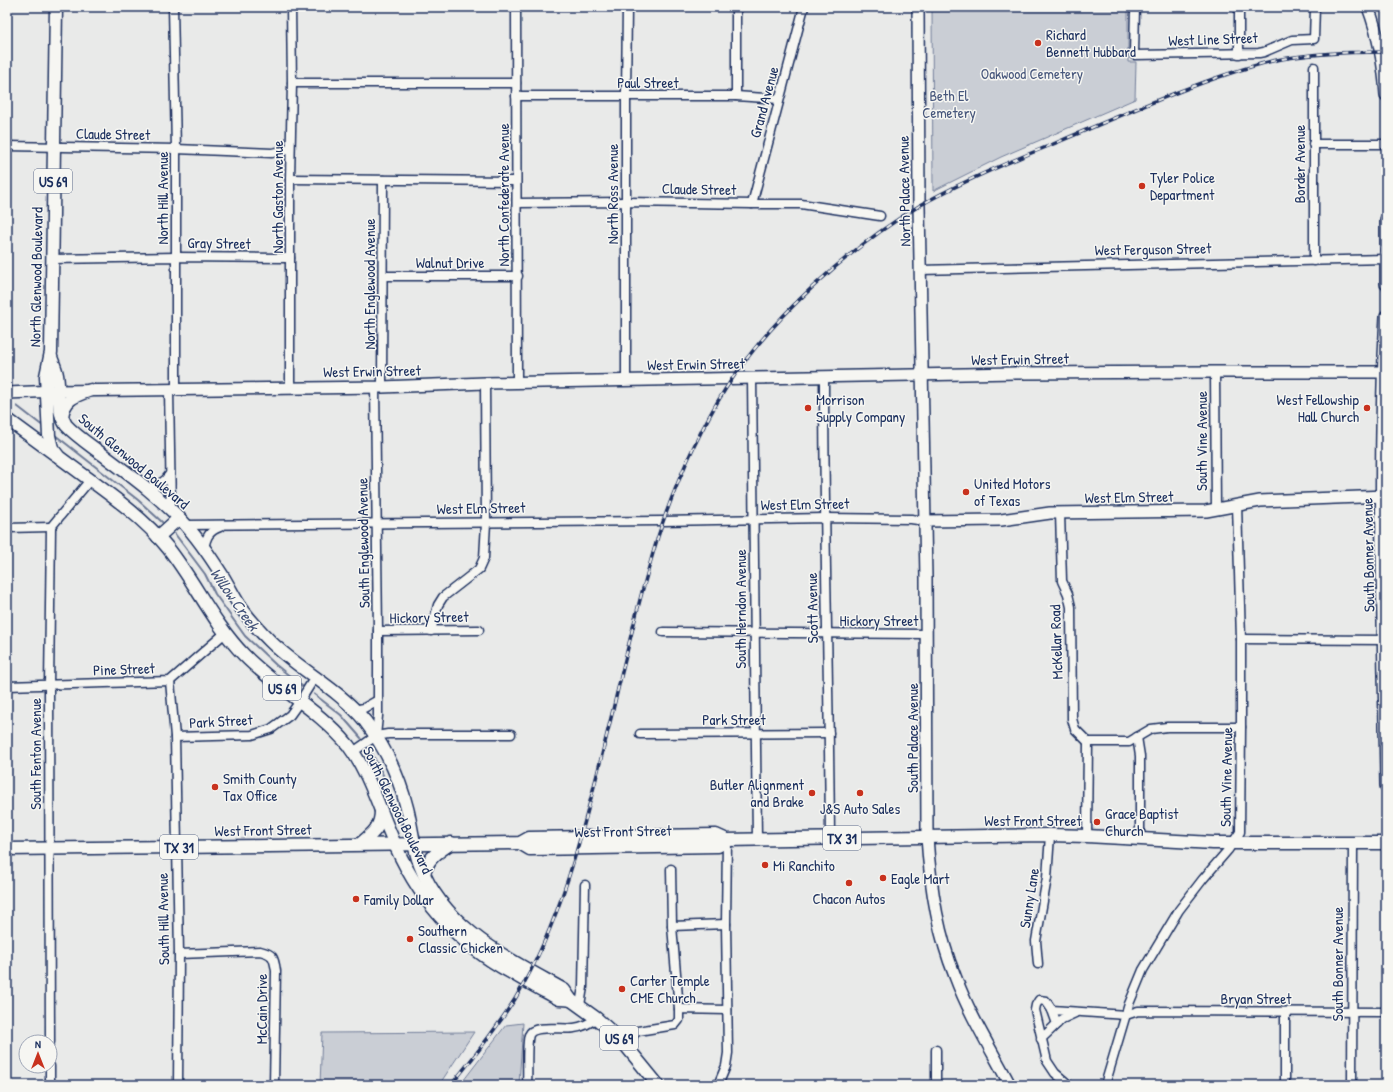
<svg xmlns="http://www.w3.org/2000/svg" width="1393" height="1092" font-family="'Patrick Hand',sans-serif">
<style>
.green{fill:#caced5;stroke:#727e9a}
.lines{fill:none;stroke-linecap:round;stroke-linejoin:round}
.stream{stroke:#6c7995;stroke-width:2}
.street-casing{stroke:#1b2f5e;stroke-width:11}
.secondary-casing{stroke:#1b2f5e;stroke-width:14}
.primary-casing{stroke:#1b2f5e;stroke-width:15}
.street{stroke:#f6f6f2;stroke-width:8}
.secondary{stroke:#f6f6f2;stroke-width:11}
.primary{stroke:#f6f6f2;stroke-width:12}
.rail-casing{stroke:#1b2f5e;stroke-width:3.5}
.rail{stroke:#f6f6f2;stroke-width:2;stroke-dasharray:6;stroke-linecap:butt}
.poi-dot{fill:#c8321e;stroke:#f6f6f2;stroke-width:1.5}
.labels{text-anchor:middle;dominant-baseline:central;stroke-width:3;stroke-linejoin:round;paint-order:stroke}
.shield{fill:#f6f6f2;stroke:#5d6b8a;stroke-width:1}
.shield-label{font-size:14px;font-weight:bold;fill:#1b2f5e}
.poi-label{font-size:15px;fill:#1b2f5e;stroke:#f6f6f2;text-anchor:start}
.street-label{font-size:15px;fill:#1b2f5e;stroke:#f6f6f2}
.park-label{font-size:15px;fill:#47577c;stroke:#f6f6f2}
.water-label{font-size:16px;font-style:italic;fill:#44547a;stroke:#f6f6f2}
</style>
<rect width="100%" height="100%" fill="#e9eae9"/>
<filter id="ink" filterUnits="userSpaceOnUse"><feTurbulence type="fractalNoise" baseFrequency=".025" numOctaves="2"/><feDisplacementMap in="SourceGraphic" scale="8" xChannelSelector="R" yChannelSelector="G"/><feConvolveMatrix kernelMatrix="1 2 1 2 8 2 1 2 1" color-interpolation-filters="sRGB"/></filter>
<g filter="url(#ink)">
<g class="green">
<polygon points="932,7 1128,7 1128,62 1136,62 1135,99 1001,157 933,191"/>
<polygon points="523,1023 519,1085 460,1085 506,1025"/>
<polygon points="474,1032 439,1085 320,1085 322,1033"/>
</g>
<g class="lines">
<g class="stream">
<polyline points="17,406 44,427"/>
<polyline points="55,435 138,500 162,522"/>
<polyline points="175,534 205,574 215,594 245,636 276,665 302,686"/>
<polyline points="314,694 341,715 361,738"/>
<polyline points="370,750 383,775 395,814 403,827"/>
</g>
<defs>
<g id="street">
<polyline points="173,7 176,149 176,389"/>
<polyline points="516,7 517,383"/>
<polyline points="1135,7 1134,55 1259,53 1264,52 1292,40 1314,39 1315,7"/>
<polyline points="1239,54 1239,7"/>
<polyline points="1314,67 1314,261"/>
<polyline points="292,83 516,83"/>
<polyline points="516,96 736,96 779,99"/>
<polyline points="736,96 736,7"/>
<polyline points="1313,144 1386,144"/>
<polyline points="7,146 176,149 272,153 290,149"/>
<polyline points="290,179 516,181"/>
<polyline points="517,203 627,202 752,204 801,204 880,216"/>
<polyline points="752,204 804,7"/>
<polyline points="52,259 177,257 290,258"/>
<polyline points="920,270 1386,259"/>
<polyline points="383,276 518,276"/>
<polyline points="1215,372 1216,510"/>
<path d="M 824,377 C 824,531 829,684 830,838"/>
<polyline points="752,378 757,840"/>
<polyline points="626,381 626,96 627,7"/>
<polyline points="290,387 290,179 292,83 291,7"/>
<polyline points="375,387 378,631 378,716 376,736"/>
<polyline points="382,387 383,180"/>
<polyline points="169,390 171,510"/>
<path d="M 146,488 C 157,487 164,483 170,474"/>
<polyline points="1060,513 1062,581 1068,594 1071,607 1072,719 1075,729 1088,742"/>
<polyline points="186,525 663,521 825,518 911,519 925,521"/>
<polyline points="7,528 51,527"/>
<path d="M 204,549 C 206,537 209,531 220,527"/>
<polyline points="378,631 479,630"/>
<polyline points="431,631 438,605 443,597 479,569 484,558 486,523 485,383"/>
<polyline points="663,632 927,634"/>
<polyline points="1241,639 1386,640"/>
<polyline points="170,681 175,737 179,954 178,1085"/>
<polyline points="7,686 170,681 225,633"/>
<polyline points="354,710 364,708 378,700"/>
<polyline points="640,734 829,733"/>
<polyline points="175,737 252,735 271,729 290,715 300,701 315,677"/>
<polyline points="1137,737 1140,756 1140,839"/>
<polyline points="1088,742 1129,742 1151,729 1167,727 1241,727"/>
<polyline points="353,752 376,736 388,734 511,734"/>
<polyline points="1087,836 1088,742"/>
<polyline points="671,869 672,926 679,1009"/>
<polyline points="672,926 726,924"/>
<path d="M 179,954 L 260,951 C 273,954 274,957 276,971 L 274,1085"/>
<polyline points="1038,964 1036,941 1047,878 1050,835"/>
<polyline points="580,1005 583,987 585,885"/>
<polyline points="1052,1010 1126,1015 1138,1011 1386,1012"/>
<polyline points="1285,1013 1285,1085"/>
<polyline points="1057,1024 1052,1010 1046,1001 1039,1000 1036,1005 1035,1010 1047,1061 1055,1073 1069,1085"/>
<polyline points="1041,1039 1062,1019 1075,1013"/>
<polyline points="50,1042 49,686 51,527 90,480"/>
<polyline points="623,1042 638,1031 675,1025 679,1020 679,1009 727,1010"/>
<polyline points="936,1050 936,1085"/>
<polyline points="50,1066 50,1085"/>
<path d="M 527,1085 C 528,1074 526,1044 529,1035 C 533,1024 564,1030 574,1028 C 583,1027 589,1024 596,1018"/>
<polyline points="718,1085 726,1066 728,1053 726,924 727,840"/>
<polyline points="1105,1085 1129,1004 1143,970 1179,910 1203,879 1228,850 1240,832 1241,727 1241,639 1237,505"/>
<polyline points="1352,1085 1353,843"/>
</g>
<g id="secondary">
<path d="M 918,7 L 919,207 L 926,578 L 927,837 C 930,885 937,932 955,976 C 969,1014 991,1049 1010,1085"/>
<path d="M 1368,7 C 1379,36 1384,65 1386,95"/>
<polyline points="1386,220 1386,284"/>
<path d="M 1386,316 C 1377,472 1384,629 1386,786"/>
<polyline points="7,393 57,391 382,387 485,383 1016,373 1215,372 1386,372"/>
<polyline points="925,521 1001,520 1050,513 1206,511 1260,501 1386,496"/>
</g>
<g id="primary">
<path d="M 56,7 L 51,352 L 46,376 L 49,436 L 52,448 L 59,457 C 96,485 139,512 168,548 C 195,582 213,623 244,655 C 276,688 318,709 348,745 C 368,771 378,805 391,835 C 415,895 454,942 512,973 C 523,980 535,986 546,992 C 550,994 555,997 559,999 C 563,999 567,999 571,1000"/>
<path d="M 51,357 C 53,363 56,369 57,375 C 60,392 56,410 66,425 C 76,436 90,445 102,454 C 130,475 159,496 183,522 C 198,538 210,556 222,575 C 229,586 234,598 242,609 C 250,620 260,631 270,641 C 299,670 338,688 365,721 C 385,747 399,776 407,808 C 412,827 413,847 420,865 C 444,929 509,959 564,990 L 571,1000 L 596,1018 L 622,1041 L 658,1085"/>
<path d="M 62,417 C 64,399 74,396 91,390"/>
<polyline points="7,419 56,455"/>
<polyline points="158,537 179,518"/>
<polyline points="520,843 530,849 718,846 727,840"/>
<path d="M 360,844 C 372,834 381,828 381,811"/>
<polyline points="7,849 520,843 529,838 716,835 727,840 1050,835 1087,836 1213,843 1386,843"/>
<path d="M 424,874 C 428,857 437,853 451,843"/>
</g>
</defs>
<use href="#street" class="street-casing"/>
<use href="#secondary" class="secondary-casing"/>
<use href="#primary" class="primary-casing"/>
<use href="#street" class="street"/>
<use href="#secondary" class="secondary"/>
<use href="#primary" class="primary"/>
<defs>
<path id="rail" d="M 451,1085 C 474,1057 496,1029 515,999 C 566,914 587,814 611,718 C 621,676 631,634 642,592 C 649,568 655,543 664,519 C 680,474 700,429 726,388 C 771,318 848,249 919,206 C 961,182 1006,163 1051,145 C 1093,127 1135,109 1178,92 C 1209,80 1240,69 1272,61 C 1309,53 1348,52 1386,52"/>
</defs>
<use href="#rail" class="rail-casing"/>
<use href="#rail" class="rail"/>
</g>
</g>
<g class="poi-dot">
<circle cx="1038" cy="43" r="4"/>
<circle cx="1142" cy="186" r="4"/>
<circle cx="808" cy="408" r="4"/>
<circle cx="1367" cy="408" r="4"/>
<circle cx="966" cy="492" r="4"/>
<circle cx="215" cy="787" r="4"/>
<circle cx="812" cy="793" r="4"/>
<circle cx="860" cy="793" r="4"/>
<circle cx="1097" cy="822" r="4"/>
<circle cx="765" cy="865" r="4"/>
<circle cx="883" cy="878" r="4"/>
<circle cx="849" cy="883" r="4"/>
<circle cx="356" cy="899" r="4"/>
<circle cx="410" cy="939" r="4"/>
<circle cx="622" cy="989" r="4"/>
</g>
<g class="labels">
<g class="shield">
<rect x="34" y="169" width="38" height="24" rx="3"/>
<rect x="263" y="676" width="38" height="24" rx="3"/>
<rect x="823" y="826" width="38" height="24" rx="3"/>
<rect x="160" y="835" width="38" height="24" rx="3"/>
<rect x="600" y="1026" width="38" height="24" rx="3"/>
</g>
<g class="shield-label">
<text x="53" y="181">US 69</text>
<text x="282" y="688">US 69</text>
<text x="842" y="838">TX 31</text>
<text x="179" y="847">TX 31</text>
<text x="619" y="1038">US 69</text>
</g>
<g class="poi-label">
<text x="1046" y="34">Richard<tspan x="1046" dy="17">Bennett Hubbard</tspan></text>
<text x="1150" y="177">Tyler Police<tspan x="1150" dy="17">Department</tspan></text>
<text x="816" y="399">Morrison<tspan x="816" dy="17">Supply Company</tspan></text>
<text x="1359" y="399" text-anchor="end">West Fellowship<tspan x="1359" dy="17">Hall Church</tspan></text>
<text x="974" y="483">United Motors<tspan x="974" dy="17">of Texas</tspan></text>
<text x="223" y="778">Smith County<tspan x="223" dy="17">Tax Office</tspan></text>
<text x="804" y="784" text-anchor="end">Butler Alignment<tspan x="804" dy="17">and Brake</tspan></text>
<text x="860" y="808" text-anchor="middle">J&amp;S Auto Sales</text>
<text x="1105" y="813">Grace Baptist<tspan x="1105" dy="17">Church</tspan></text>
<text x="773" y="865">Mi Ranchito</text>
<text x="891" y="878">Eagle Mart</text>
<text x="849" y="898" text-anchor="middle">Chacon Autos</text>
<text x="364" y="899">Family Dollar</text>
<text x="418" y="930">Southern<tspan x="418" dy="17">Classic Chicken</tspan></text>
<text x="630" y="980">Carter Temple<tspan x="630" dy="17">CME Church</tspan></text>
</g>
<g class="street-label">
<text transform="translate(1213 39) rotate(-2)">West Line Street</text>
<text x="648" y="82">Paul Street</text>
<text transform="translate(764 102) rotate(-75)">Grand Avenue</text>
<text transform="translate(113 134) rotate(1)">Claude Street</text>
<text transform="translate(1299 164) rotate(-90)">Border Avenue</text>
<text transform="translate(699 189) rotate(1)">Claude Street</text>
<text transform="translate(904 191) rotate(-91)">North Palace Avenue</text>
<text transform="translate(612 194) rotate(-90)">North Ross Avenue</text>
<text transform="translate(503 195) rotate(-90)">North Confederate Avenue</text>
<text transform="translate(277 197) rotate(-90)">North Gaston Avenue</text>
<text transform="translate(162 198) rotate(-90)">North Hill Avenue</text>
<text transform="translate(219 243) rotate(1)">Gray Street</text>
<text transform="translate(1153 249) rotate(-1)">West Ferguson Street</text>
<text x="450" y="262">Walnut Drive</text>
<text transform="translate(36 277) rotate(-89)">North Glenwood Boulevard</text>
<text transform="translate(369 284) rotate(-90)">North Englewood Avenue</text>
<text transform="translate(1020 359) rotate(-1)">West Erwin Street</text>
<text transform="translate(696 364) rotate(-1)">West Erwin Street</text>
<text transform="translate(372 371) rotate(-1)">West Erwin Street</text>
<text transform="translate(1201 441) rotate(-90)">South Vine Avenue</text>
<text transform="translate(134 461) rotate(40)">South Glenwood Boulevard</text>
<text transform="translate(1129 497) rotate(-1)">West Elm Street</text>
<text transform="translate(805 504) rotate(-1)">West Elm Street</text>
<text transform="translate(481 508) rotate(-1)">West Elm Street</text>
<text transform="translate(363 543) rotate(-91)">South Englewood Avenue</text>
<text transform="translate(1368 555) rotate(-91)">South Bonner Avenue</text>
<text transform="translate(812 608) rotate(-91)">Scott Avenue</text>
<text transform="translate(740 609) rotate(-90)">South Herndon Avenue</text>
<text transform="translate(429 617) rotate(-1)">Hickory Street</text>
<text x="879" y="620">Hickory Street</text>
<text transform="translate(1056 642) rotate(-92)">McKellar Road</text>
<text transform="translate(124 669) rotate(-2)">Pine Street</text>
<text x="734" y="719">Park Street</text>
<text transform="translate(221 721) rotate(-3)">Park Street</text>
<text transform="translate(912 738) rotate(-90)">South Palace Avenue</text>
<text transform="translate(35 754) rotate(-90)">South Fenton Avenue</text>
<text transform="translate(1226 777) rotate(-89)">South Vine Avenue</text>
<text transform="translate(398 810) rotate(64)">South Glenwood Boulevard</text>
<text x="1033" y="820">West Front Street</text>
<text transform="translate(263 830) rotate(-1)">West Front Street</text>
<text transform="translate(623 831) rotate(-1)">West Front Street</text>
<text transform="translate(1029 898) rotate(-81)">Sunny Lane</text>
<text transform="translate(163 919) rotate(-91)">South Hill Avenue</text>
<text transform="translate(1337 964) rotate(-90)">South Bonner Avenue</text>
<text x="1256" y="998">Bryan Street</text>
<text transform="translate(261 1009) rotate(-90)">McCain Drive</text>
</g>
<g class="park-label">
<text x="1032" y="73">Oakwood Cemetery</text>
<text x="949" y="95">Beth El<tspan x="949" dy="17">Cemetery</tspan></text>
</g>
<g class="water-label">
<text transform="translate(235 599) rotate(55)">Willow Creek</text>
</g>
</g>
<rect width="1393" height="1092" fill="none" stroke="#f6f6f2" stroke-width="24"/>
<rect x="12" y="12" width="1369" height="1068" fill="none" stroke="#1b2f5e" stroke-width="1.5" filter="url(#ink)"/>
<g transform="translate(38 1054)"><circle r="19" fill="#f6f6f2" stroke="#9ea6b7"/>
<path d="M0-3L7 15L0 10L-7 15Z" fill="#c8321e"/>
<text y="-6" font-size="11" font-weight="bold" text-anchor="middle" fill="#1b2f5e">N</text>
</g>
</svg>
